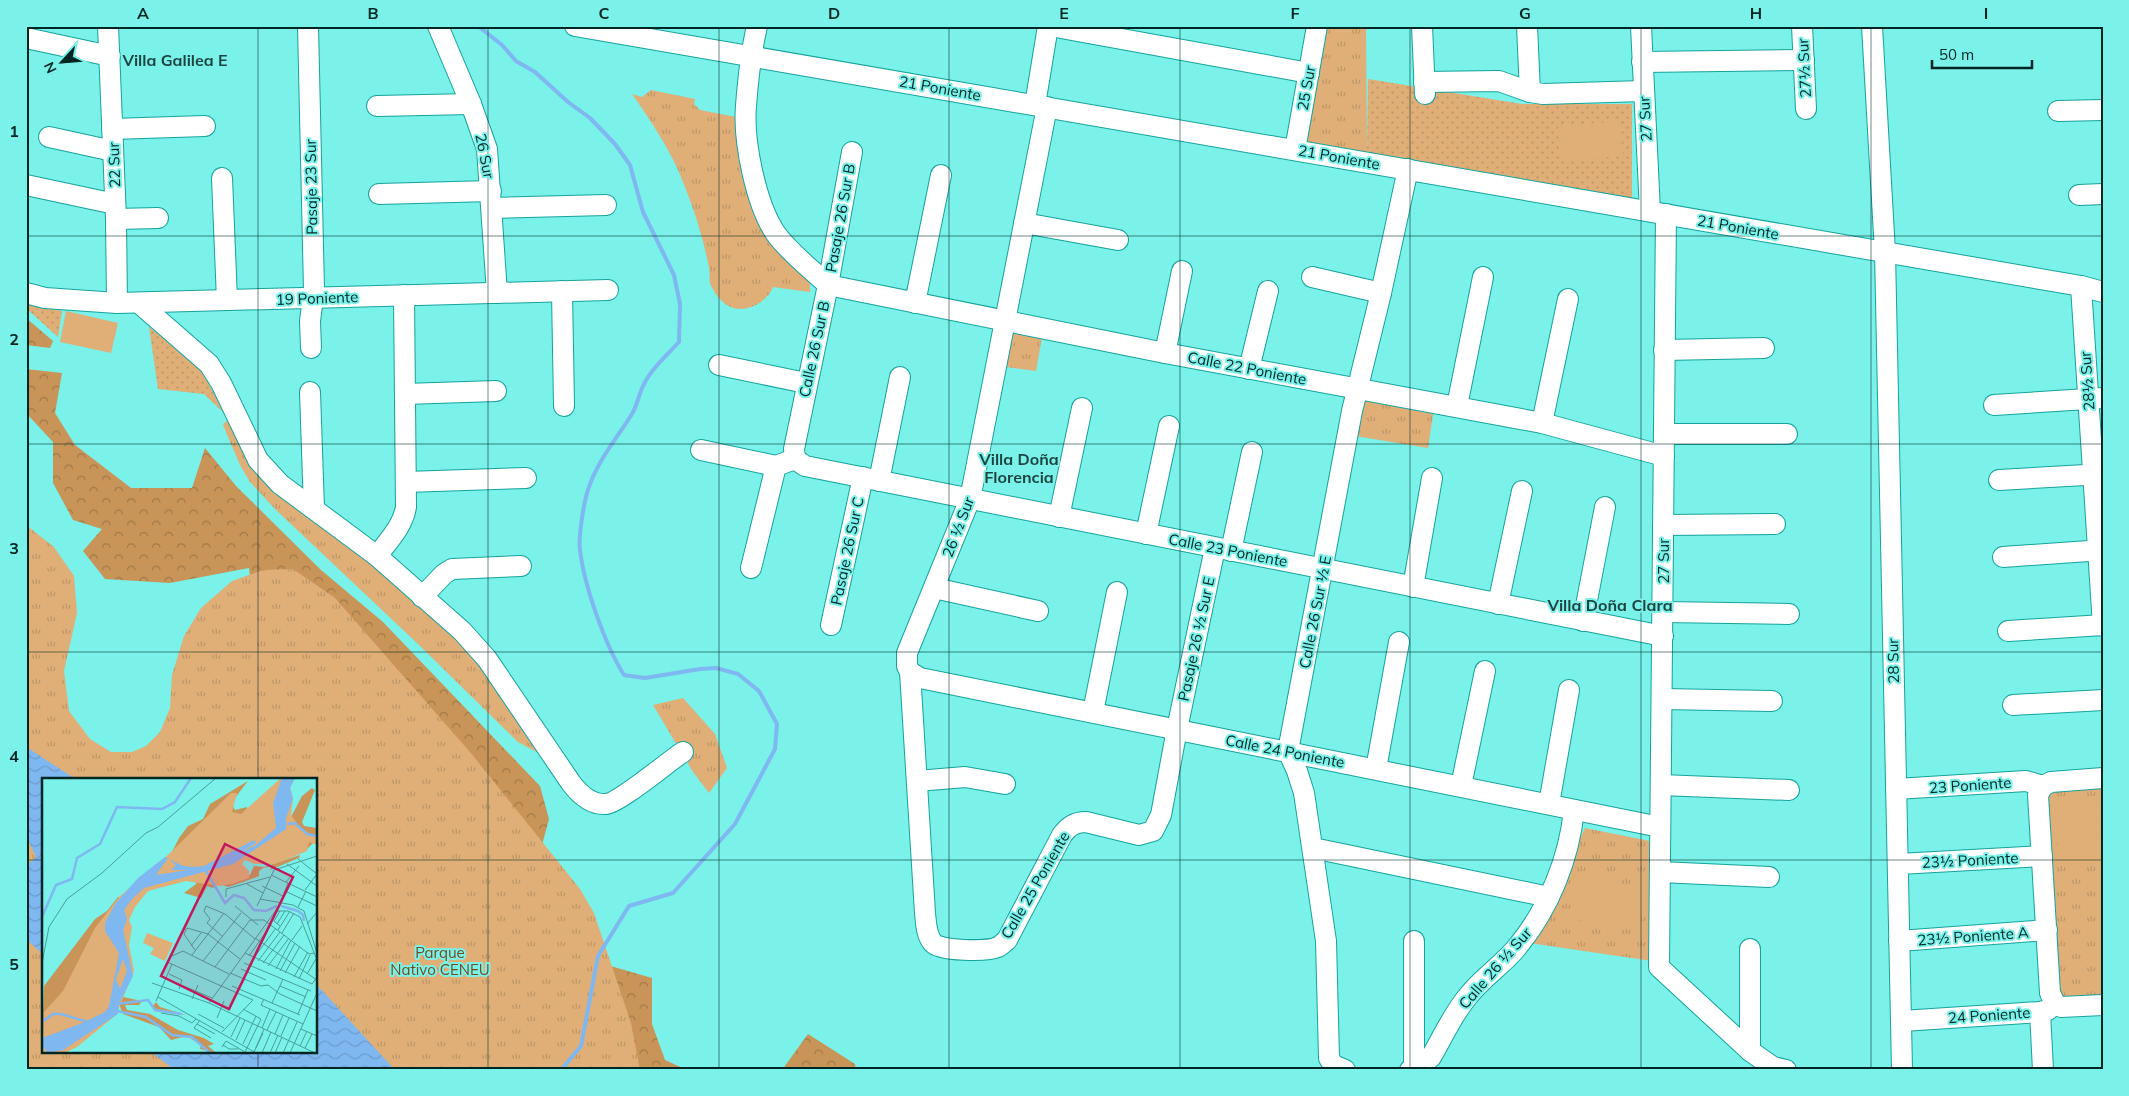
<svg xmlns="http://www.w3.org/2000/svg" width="2129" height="1096" font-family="Mulish,sans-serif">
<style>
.grass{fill:url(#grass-dots)}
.forest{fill:url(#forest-crowns)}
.park{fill:url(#park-tufts);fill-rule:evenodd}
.garden{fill:#dfaf77}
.water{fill:url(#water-waves)}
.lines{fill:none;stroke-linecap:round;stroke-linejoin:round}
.stream{stroke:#7fb7f0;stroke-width:4}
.minor-casing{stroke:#15a39d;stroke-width:22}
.minor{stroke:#fff;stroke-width:20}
.grid{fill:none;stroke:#002624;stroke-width:1;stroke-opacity:0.55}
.labels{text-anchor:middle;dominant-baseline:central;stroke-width:4;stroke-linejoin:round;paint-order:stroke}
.street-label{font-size:15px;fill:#002624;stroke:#7af1e9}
.park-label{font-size:15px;fill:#704c1e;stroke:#7af1e9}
.neighbourhood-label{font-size:16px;font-weight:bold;fill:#1e4442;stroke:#7af1e9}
.inset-river{fill:none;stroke:#7fb7f0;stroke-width:2.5}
.inset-road{fill:none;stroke:#49a09a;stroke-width:1}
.view{fill:#c2185b;fill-opacity:0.15;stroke:#c2185b;stroke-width:2.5}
.inset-edge{fill:none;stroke:#002624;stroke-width:2.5}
.neatline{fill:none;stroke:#002624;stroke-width:2}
.grid-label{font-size:16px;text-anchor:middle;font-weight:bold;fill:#002624}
</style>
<defs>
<pattern id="grass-dots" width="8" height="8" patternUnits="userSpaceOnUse" patternTransform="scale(1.25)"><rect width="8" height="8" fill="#dfaf77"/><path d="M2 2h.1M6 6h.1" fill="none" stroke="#be9667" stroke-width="1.8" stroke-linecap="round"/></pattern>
<pattern id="forest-crowns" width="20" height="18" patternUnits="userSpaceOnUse" patternTransform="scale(1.25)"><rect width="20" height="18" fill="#c89457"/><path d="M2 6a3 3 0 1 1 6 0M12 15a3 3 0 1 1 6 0" fill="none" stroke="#a07948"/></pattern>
<pattern id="park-tufts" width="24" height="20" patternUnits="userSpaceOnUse" patternTransform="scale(1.25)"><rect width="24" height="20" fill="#dfaf77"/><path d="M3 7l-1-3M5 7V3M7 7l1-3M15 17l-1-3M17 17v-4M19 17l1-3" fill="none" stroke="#be9667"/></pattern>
<pattern id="water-waves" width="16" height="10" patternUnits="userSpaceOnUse" patternTransform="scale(1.25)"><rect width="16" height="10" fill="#7fb7f0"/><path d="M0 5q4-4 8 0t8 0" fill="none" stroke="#6c9dce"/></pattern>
</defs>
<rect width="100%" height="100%" fill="#7af1e9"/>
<g class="grass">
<polygon points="1368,79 1522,104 1632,104 1632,203 1367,154"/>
<polygon points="26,304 62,311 58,337 26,308"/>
<polygon points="149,327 199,366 224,413 204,394 158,389"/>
</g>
<g class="forest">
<polygon points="26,318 53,341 50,348 26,345"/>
<polygon points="26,369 62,373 55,413 75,445 131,488 192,488 205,448 236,486 321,570 383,622 540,786 549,819 538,860 562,952 652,978 652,1024 665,1060 687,1070 396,1070 362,829 255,624 249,568 170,583 105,579 83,551 102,529 73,520 53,483 53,442 26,413"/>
<polygon points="808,1034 855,1064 856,1070 782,1070"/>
</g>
<g class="park">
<polygon points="1322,26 1366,26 1367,154 1304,143"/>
<path d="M 651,90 L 695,99 L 694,104 L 700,110 L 736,117 L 735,131 L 742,177 L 752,209 L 759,223 L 810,280 L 810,292 L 773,287 C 766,305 739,317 723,302 C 718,298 712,289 710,283 C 709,278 710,273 709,268 C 704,241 695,212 685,187 C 674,156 652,122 632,94 L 642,97 Z"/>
<polygon points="1012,332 1042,337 1036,371 1006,367"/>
<polygon points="1357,391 1435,402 1428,448 1349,435"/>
<polygon points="227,420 232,420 249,459 460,634 544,756 518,742 419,645 275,509 250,482 240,465 223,425"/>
<path d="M 26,525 L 54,547 L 74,576 L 77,613 L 64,671 L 69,711 L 90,739 L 111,752 L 132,752 L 146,746 L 160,732 L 170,708 L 172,675 L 184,636 L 201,608 L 232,581 L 263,570 L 293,569 L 335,598 L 470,752 L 580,889 L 594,913 L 631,1023 L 640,1070 L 26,1070 ZM 44,780 L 316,780 L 316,1052 L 44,1052 Z"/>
<polygon points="683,698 715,734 727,768 709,793 693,772 653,705"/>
<polygon points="2095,782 2103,788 2103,998 2065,1001 2055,991 2043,799 2053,787"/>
<polygon points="1585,828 1650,841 1652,961 1522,942 1556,889"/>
</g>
<g class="garden">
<polygon points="1621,121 1623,156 1561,161 1558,126"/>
<polygon points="66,311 118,323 111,353 60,342"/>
<polygon points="2098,796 2102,862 2059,864 2055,798"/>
<polygon points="1579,876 1647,888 1639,931 1571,919"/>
</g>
<g class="water">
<polygon points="26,747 77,780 44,780 44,955 26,939 26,866 36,857 26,835"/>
<polygon points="316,984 395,1070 175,1070 151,1052 316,1052"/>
</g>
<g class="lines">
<path class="stream" d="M 478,26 L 502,45 L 516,61 L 535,72 L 568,102 L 590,118 L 615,144 L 630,165 L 643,212 L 674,275 L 680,304 L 679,342 C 667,355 651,369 643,386 C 639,395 637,405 632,414 C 617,438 596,463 588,490 C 584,501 578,538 580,550 C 584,585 605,645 624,675 L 645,678 L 700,669 L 716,668 L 738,674 L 759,691 L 777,724 L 775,749 L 735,824 L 673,893 L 629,906 L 598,956 L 581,1046 L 561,1070"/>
<defs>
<g id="minor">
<polyline points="108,26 116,219 117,303"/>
<polyline points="308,26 314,290 310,321 311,348"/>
<polyline points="438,26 471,104 487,149 497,293"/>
<polyline points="575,26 2081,286 2103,292"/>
<path d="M 757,26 C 751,52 748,79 746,106 C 743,141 756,205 776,234 C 790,253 811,269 828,285"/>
<polyline points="1050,26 1309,73"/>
<polyline points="1422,26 1425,94"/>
<polyline points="1527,26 1530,92"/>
<polyline points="1641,26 1650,211"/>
<polyline points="1802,26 1806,109"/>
<polyline points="1872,26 1885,252 1902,1070"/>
<polyline points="26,38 110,56"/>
<polyline points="1642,62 1804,60"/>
<polyline points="1424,82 1499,81 1530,92 1543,94 1643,91"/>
<polyline points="1035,105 1048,26"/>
<polyline points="377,106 471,104"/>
<path d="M 1047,107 L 970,499 L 907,653 L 907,666 L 910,672 L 925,913 C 926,922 926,935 933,943 C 940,951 987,952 998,947 C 1001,946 1004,942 1007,940 L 1062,835 C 1069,826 1075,822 1086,822 L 1139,835 L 1153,831 L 1161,815 L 1177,729 L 1215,548"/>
<polyline points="2058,111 2103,110"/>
<polyline points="112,129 205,126"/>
<polyline points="49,137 113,151"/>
<polyline points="1295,150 1317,26"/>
<polyline points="222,178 227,300"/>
<polyline points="26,185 115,204"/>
<polyline points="379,194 491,191"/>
<polyline points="2079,195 2103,194"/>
<polyline points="492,208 606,205"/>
<polyline points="1666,214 1659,967 1750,1051 1773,1067 1786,1070"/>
<polyline points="116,219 158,218"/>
<polyline points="1024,223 1118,240"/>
<polyline points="1312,277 1381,293"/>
<polyline points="828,285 1165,353 1542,423 1664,456"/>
<polyline points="2081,286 2103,626"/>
<polyline points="562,291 564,406"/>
<polyline points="26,293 45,298 117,303 608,290"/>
<path d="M 139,303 L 209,364 L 221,383 L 258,460 L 280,484 L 377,556 L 462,631 L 487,659 L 571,783 C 580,795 591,805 606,804 C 619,803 669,761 683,752"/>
<polyline points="915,303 941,175"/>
<polyline points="1664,350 1764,348"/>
<polyline points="1165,353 1182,271"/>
<polyline points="719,365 806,383"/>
<polyline points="1249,369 1268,291"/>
<polyline points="310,392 314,509"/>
<polyline points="405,394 496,391"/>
<polyline points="1994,405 2103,398"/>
<polyline points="1457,406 1483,277"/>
<polyline points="1542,423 1568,299"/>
<polyline points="1664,434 1787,434"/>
<polyline points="701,450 776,466"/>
<polyline points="795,459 805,466 1663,636"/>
<polyline points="795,459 794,449 828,285 852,152"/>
<polyline points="1999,480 2103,474"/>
<polyline points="879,481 900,377"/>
<polyline points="406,482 526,478"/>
<polyline points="1059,517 1082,408"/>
<polyline points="1663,525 1775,524"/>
<polyline points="1146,534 1169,426"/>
<polyline points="1231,551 1252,452"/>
<path d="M 377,556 C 389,540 403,526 406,507 L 404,295"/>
<polyline points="2003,557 2103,550"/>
<polyline points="751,568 776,466 795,459"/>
<polyline points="1413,587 1432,478"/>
<polyline points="934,588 1038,611"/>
<polyline points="422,597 444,574 452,569 521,566"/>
<polyline points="1498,604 1522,491"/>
<polyline points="1663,612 1789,614"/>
<polyline points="1583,621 1605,507"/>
<polyline points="831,625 863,477"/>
<polyline points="2008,631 2103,625"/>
<polyline points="910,672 920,678 1660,827"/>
<polyline points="1662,699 1772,701"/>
<polyline points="2013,705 2103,700"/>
<polyline points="1093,712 1117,592"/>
<polyline points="1376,769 1399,642"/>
<polyline points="917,781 965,777 1005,784"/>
<polyline points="1661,785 1789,790"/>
<polyline points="1461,786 1485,671"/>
<polyline points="1896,789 2026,781 2043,786"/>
<polyline points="1549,804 1569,690"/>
<polyline points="1313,848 1549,897"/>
<polyline points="1899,864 2042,856"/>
<polyline points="1660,872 1769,877"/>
<polyline points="1414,941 1414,1069"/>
<polyline points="1899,941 2047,930"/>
<polyline points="2055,1004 2050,993 2038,795 2043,786 2051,782 2103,778"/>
<polyline points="2055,1004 2061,1007 2103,1005"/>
<polyline points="2040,1012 2043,1070"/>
<polyline points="1902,1021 2040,1012 2048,1010 2055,1004"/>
<polyline points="1750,1051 1750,949"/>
<polyline points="1345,1070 1333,1065 1329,1058 1326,941 1304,793 1297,771 1288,751 1352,411 1381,293 1408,169"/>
<path d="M 1410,1070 L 1423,1064 L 1431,1057 C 1443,1037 1453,1013 1469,995 C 1483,977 1504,964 1518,946 C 1549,908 1569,859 1574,810"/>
</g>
</defs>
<use href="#minor" class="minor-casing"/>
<use href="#minor" class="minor"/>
</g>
<path class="grid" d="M 258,26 L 258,780M 488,26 L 488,1070M 719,26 L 719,1070M 949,26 L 949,1070M 1180,26 L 1180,1070M 1410,26 L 1410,1070M 1641,26 L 1641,1070M 1871,26 L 1871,1070M 26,236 L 2103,236M 26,444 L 2103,444M 26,652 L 2103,652M 26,860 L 44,860M 316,860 L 2103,860M 258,1052 L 258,1070"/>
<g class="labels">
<g class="street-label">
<text transform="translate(1804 68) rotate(-93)">27½ Sur</text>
<text transform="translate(940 88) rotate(10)">21 Poniente</text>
<text transform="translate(1306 88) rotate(-80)">25 Sur</text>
<text transform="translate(1645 119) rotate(-93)">27 Sur</text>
<text transform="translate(485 156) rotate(79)">26 Sur</text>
<text transform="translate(1339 157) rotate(10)">21 Poniente</text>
<text transform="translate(114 165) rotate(-92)">22 Sur</text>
<text transform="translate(311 187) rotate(-91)">Pasaje 23 Sur</text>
<text transform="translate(840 218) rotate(-80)">Pasaje 26 Sur B</text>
<text transform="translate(1738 227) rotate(10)">21 Poniente</text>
<text transform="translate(317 298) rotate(-2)">19 Poniente</text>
<text transform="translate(814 349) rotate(-78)">Calle 26 Sur B</text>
<text transform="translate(1247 368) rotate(11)">Calle 22 Poniente</text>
<text transform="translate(2087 381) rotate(-94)">28½ Sur</text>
<text transform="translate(958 527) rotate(-69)">26 ½ Sur</text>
<text transform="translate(1228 550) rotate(11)">Calle 23 Poniente</text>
<text transform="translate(847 551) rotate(-78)">Pasaje 26 Sur C</text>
<text transform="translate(1663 561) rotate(-90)">27 Sur</text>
<text transform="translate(1315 612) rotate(-79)">Calle 26 Sur ½ E</text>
<text transform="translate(1196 639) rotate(-78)">Pasaje 26 ½ Sur E</text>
<text transform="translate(1893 661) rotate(-91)">28 Sur</text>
<text transform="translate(1285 751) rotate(11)">Calle 24 Poniente</text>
<text transform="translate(1970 785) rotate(-4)">23 Poniente</text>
<text transform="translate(1970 860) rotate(-3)">23½ Poniente</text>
<text transform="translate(1035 885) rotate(-60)">Calle 25 Poniente</text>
<text transform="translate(1973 936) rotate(-4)">23½ Poniente A</text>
<text transform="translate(1495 968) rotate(-49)">Calle 26 ½ Sur</text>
<text transform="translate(1989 1015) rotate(-4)">24 Poniente</text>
</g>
<g class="park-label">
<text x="440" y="952">Parque<tspan x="440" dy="17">Nativo CENEU</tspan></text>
</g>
<g class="neighbourhood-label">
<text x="175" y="60">Villa Galilea E</text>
<text x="1019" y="459">Villa Doña<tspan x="1019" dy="18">Florencia</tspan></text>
<text x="1610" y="605">Villa Doña Clara</text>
</g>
</g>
<g transform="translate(42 778)">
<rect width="275" height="275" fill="#7af1e9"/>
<path d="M 206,3 L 189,25 L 193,32 L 205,29 L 205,33 L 127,80 L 137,60 L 146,48 L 161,41 L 168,26 ZM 270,10 L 273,12 L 260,44 L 262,48 L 275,50 L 275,61 L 266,70 L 249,76 L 249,39 L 260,18 ZM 258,77 L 257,80 L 228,92 L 231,88 L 221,90 L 217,93 L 217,98 L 201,104 L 186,109 L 175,105 L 171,110 L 165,108 L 159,120 L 142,115 L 154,106 L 155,101 L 208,97 L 212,88 L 222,89 ZM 76,119 L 79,120 L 0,261 L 2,208 L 53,141 L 65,133 ZM 81,219 L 100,223 L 97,227 L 83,227 L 85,232 L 108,236 L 136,252 L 162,260 L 172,266 L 166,268 L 174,275 L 158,271 L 159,267 L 145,258 L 129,262 L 117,249 L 81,236 L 77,226 ZM 114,224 L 118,229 L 144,237 L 113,233 L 110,229 Z" fill="#c89457"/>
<path d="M 239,0 L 253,0 L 248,9 L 251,20 L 249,37 L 258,49 L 268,56 L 275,57 L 275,67 L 267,64 L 265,73 L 233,86 L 213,86 L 203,82 L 200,86 L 207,93 L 207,100 L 190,106 L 177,108 L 144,103 L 106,113 L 93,129 L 87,142 L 90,149 L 87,167 L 92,193 L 74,237 L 35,269 L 22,275 L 0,275 L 2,234 L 21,213 L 53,150 L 77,119 L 127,76 L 189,15 L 195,15 L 190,34 L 199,36 Z" fill="#dfaf77"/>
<path d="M 105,155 L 131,165 L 123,183 L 108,176 L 112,170 L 101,165 Z" fill="#dfaf77"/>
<path d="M 240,0 L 253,0 L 248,10 L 251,21 L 244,40 L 244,51 L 191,86 L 102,110 L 90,121 L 82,132 L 85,141 L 81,152 L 91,198 L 77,226 L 76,236 L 21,272 L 6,275 L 0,268 L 0,260 L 38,246 L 63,234 L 67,228 L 77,175 L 63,153 L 63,145 L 73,126 L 96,100 L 123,79 L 141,88 L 153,89 L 162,88 L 212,62 L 214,65 L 197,75 L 214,67 L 234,50 L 231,25 ZM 126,80 L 134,87 L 129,92 L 146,92 L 114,97 ZM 81,181 L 85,193 L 78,211 L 74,201 Z" fill="#7fb7f0" fill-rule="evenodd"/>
<path class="inset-river" d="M 245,46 L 253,45 L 265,56 L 275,58M 164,93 L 183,125 L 192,117 L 202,120 L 212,132 L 224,133 L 235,128M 239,128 L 256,133 L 261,137 L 262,143M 0,139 L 14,107 L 30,101 L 35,80 L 58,66 L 75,29 L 120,31 L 133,24 L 149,0M 75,226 L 106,222 L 113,232 L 140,236M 75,233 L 104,239 L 130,257 L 150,259 L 168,275M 0,244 L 11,236 L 19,236 L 46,244"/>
<path class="inset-road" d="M 256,81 L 275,96M 245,86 L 275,108M 229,97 L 275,119M 244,104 L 257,88M 205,106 L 221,115M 220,108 L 241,118M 263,112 L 275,96M 243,113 L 275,128M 184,119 L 184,111 L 228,99M 218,121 L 251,127 L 262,133 L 275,175M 193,128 L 216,147M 215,128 L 232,92 L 275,78M 256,129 L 264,113M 233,133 L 246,133 L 258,139 L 275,182M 238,133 L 232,143 L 238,148M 208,142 L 222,142 L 267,176 L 272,175M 235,146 L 243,133M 265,146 L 275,134M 236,152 L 248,133M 240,155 L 252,135M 180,158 L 165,145 L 168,141 L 162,133 L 164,128 L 183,136 L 213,161M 213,160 L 275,202M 250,162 L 260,148M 149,168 L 159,155M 153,172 L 142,156 L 145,150 L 166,156 L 198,181M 203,175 L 270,206 L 275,199M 150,177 L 182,135M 130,178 L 141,173 L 187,196M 207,178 L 229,147M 211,181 L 234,150M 161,183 L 199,135M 216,183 L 238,154M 125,184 L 211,222 L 180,254M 0,185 L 7,149 L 25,121 L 60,95 L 104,55 L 116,49 L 174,0M 202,185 L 269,213M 221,185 L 242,157M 226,188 L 247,160M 173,189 L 208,142M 199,191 L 224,202M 234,191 L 249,162M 238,193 L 253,165M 188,195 L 219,208 L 226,207 L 238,216 L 275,233M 243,195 L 258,168M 127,196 L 140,202 L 137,211M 265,196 L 274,181M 252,199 L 266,174M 125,201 L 170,220M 257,201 L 268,177M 110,205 L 167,225 L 273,275M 190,208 L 258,237M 238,208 L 264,219M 116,219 L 214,275M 150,221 L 156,207M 222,221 L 219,227 L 261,246M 114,223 L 130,186M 167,225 L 237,128 L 246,105M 230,225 L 241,201M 119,235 L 137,238 L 150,245 L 154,241M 156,236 L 182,250M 256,236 L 266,212M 175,240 L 182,223M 158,242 L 152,250 L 169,260M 155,246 L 173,256M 220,250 L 228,231M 259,251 L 275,258M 225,252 L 234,234M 233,256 L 241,237M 239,258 L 247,240M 189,259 L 198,240M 194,262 L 203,242M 201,266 L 214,238M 181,267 L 187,271 L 196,271M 258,268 L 265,253M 180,269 L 184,263 L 203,274 L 219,241 L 201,231M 214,270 L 221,255M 263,270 L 270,256M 212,274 L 222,251M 220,275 L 229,254M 228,275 L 236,257M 233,275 L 240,259M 241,275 L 255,244M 248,275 L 275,215"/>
<path class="view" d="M 183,66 L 251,99 L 187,231 L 119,198 Z"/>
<rect width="275" height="275" class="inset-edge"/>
</g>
<rect width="2129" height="1096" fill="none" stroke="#7af1e9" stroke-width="55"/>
<g transform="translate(62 62) rotate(244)" stroke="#7af1e9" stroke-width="4" paint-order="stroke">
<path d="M0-4L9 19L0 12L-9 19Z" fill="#002624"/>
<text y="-8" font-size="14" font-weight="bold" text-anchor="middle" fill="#002624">N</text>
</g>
<path d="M1932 60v8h100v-8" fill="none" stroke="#002624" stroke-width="2.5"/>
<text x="1939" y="60" font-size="15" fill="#002624" stroke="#7af1e9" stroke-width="4" paint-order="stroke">50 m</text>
<rect x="28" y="28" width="2074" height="1040" class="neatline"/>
<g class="grid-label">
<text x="143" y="19">A</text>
<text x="373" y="19">B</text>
<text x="604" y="19">C</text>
<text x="834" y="19">D</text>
<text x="1064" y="19">E</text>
<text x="1295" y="19">F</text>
<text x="1525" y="19">G</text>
<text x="1756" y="19">H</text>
<text x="1986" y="19">I</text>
<text x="14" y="137">1</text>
<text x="14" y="345">2</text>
<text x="14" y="554">3</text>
<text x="14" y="762">4</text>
<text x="14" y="970">5</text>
</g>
</svg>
